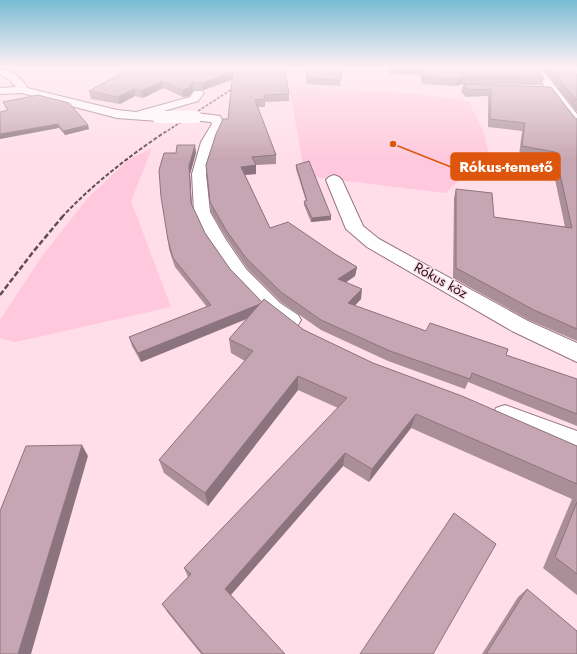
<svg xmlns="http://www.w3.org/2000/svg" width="577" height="654" font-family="Jost,sans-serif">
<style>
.green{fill:#ffc8dc}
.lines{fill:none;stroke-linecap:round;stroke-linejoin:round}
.minor-casing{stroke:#947680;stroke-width:2}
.minor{fill:#fff;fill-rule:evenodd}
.rail-far2{stroke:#5e4d53;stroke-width:1.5;stroke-dasharray:3 1.5;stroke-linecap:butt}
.rail-far1{stroke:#5e4d53;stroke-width:2;stroke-dasharray:4 2;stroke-linecap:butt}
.rail{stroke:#5e4d53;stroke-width:2.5;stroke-dasharray:5.5 2.5;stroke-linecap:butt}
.minor-bridge-casing{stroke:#947680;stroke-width:12;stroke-linecap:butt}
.minor-bridge{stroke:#fff;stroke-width:12}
.wall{fill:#aa8f99}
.shaded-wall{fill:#8b747d}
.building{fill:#c6a6b2;stroke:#8b747d}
.labels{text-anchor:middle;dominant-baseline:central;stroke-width:3;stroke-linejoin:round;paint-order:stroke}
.street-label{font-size:14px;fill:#24181c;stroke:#ffdde9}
.leader{fill:none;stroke:#de560d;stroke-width:1.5}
.callout-dot{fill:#de560d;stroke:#ffdde9;stroke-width:1.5}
.callout{fill:#de560d;stroke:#de560d;stroke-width:1.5}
.callout-label{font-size:15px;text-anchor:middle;font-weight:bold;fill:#fff}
</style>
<rect width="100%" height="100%" fill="#ffdde9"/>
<g class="green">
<path d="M 289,87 C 349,90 410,90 469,102 L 484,133 L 489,154 L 445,193 L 305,176 Z"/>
<polygon points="152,148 131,201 171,307 15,342 0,338 0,320 42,256 88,198 128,160"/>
</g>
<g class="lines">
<defs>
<g id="minor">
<path d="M 0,68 C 11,71 22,77 27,88 L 117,110 L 136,112 L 190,97 L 194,91 L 202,91 L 204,93 L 198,101 L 157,113 L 162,114 L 164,117 L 162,120 L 158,121 L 117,118 L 22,93 L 0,94 L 0,88 L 16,87 L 10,80 L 0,75 Z"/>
<polygon points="531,68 541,68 577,114 577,126 573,125"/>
<polygon points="196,113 220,116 224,124 215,142 206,174 210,212 226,240 246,269 280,303 298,315 301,320 298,325 290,328 282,325 266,313 232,277 208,241 194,212 192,174 201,142 212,124 211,122 192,120 190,117 192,114"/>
<polygon points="334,175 339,177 342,180 363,226 379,239 528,321 577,343 577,362 512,331 367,247 346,229 326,180 329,177"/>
<polygon points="505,405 577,431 577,455 496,424 492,416 496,408"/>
</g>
</defs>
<use href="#minor" class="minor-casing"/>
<use href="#minor" class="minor"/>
<polyline class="rail-far2" points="164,133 240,84"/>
<path class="rail-far1" d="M 62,217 C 93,184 128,157 165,132"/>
<polyline class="rail" points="0,295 33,252 63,216"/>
<defs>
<polyline id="minor-bridge" points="158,117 196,117"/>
</defs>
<use href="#minor-bridge" class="minor-bridge-casing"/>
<use href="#minor-bridge" class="minor-bridge"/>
</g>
<g class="wall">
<polygon points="246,68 289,94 289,101 265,102 265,107 258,107 276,155 276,164 256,165 256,174 245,175 270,228 335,254 357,267 355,276 346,282 361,299 355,306 426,331 506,355 577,379 577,426 468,382 465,389 388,361 321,330 281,302 247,268 227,239 211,212 206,165 228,119 232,80 203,90 194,90 189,96 183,97 163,88 143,98 135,96 120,104 91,99 89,91"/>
<polygon points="309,68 343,68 340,86 306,84 306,78"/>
<polygon points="389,68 527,68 544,78 542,85 462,84 456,86 422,84 420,75 389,74"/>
<polygon points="542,68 569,68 577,75 577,112"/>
<polygon points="463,84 551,87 575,118 577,119 577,341 529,320 453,278 454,198 456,189 494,217 565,227 551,160 519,155 522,131 488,127 488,96 466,97 461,92"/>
<polygon points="3,102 89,129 65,135 59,128 7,110"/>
<polygon points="196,153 190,174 192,206 205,233 230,269 262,302 304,330 373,363 577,446 577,595 543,568 572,499 411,428 369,482 343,466 231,595 285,654 201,654 168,613 162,604 188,577 184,568 338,408 298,390 208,506 164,473 159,460 245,361 231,353 229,339 247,319 141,362 132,346 129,337 207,307 175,267 169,249 168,240"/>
<polygon points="296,165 331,220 311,222 304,205 304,201 306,201 296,169"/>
<polygon points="527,589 577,654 482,654 518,597"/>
</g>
<g class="shaded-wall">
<polygon points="233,72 234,79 203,90 202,83"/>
<polygon points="464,76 462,84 456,86 458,79"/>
<polygon points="162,81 163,88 143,98 141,91"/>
<polygon points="193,82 194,90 189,96 183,97 182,90"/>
<polygon points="134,89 135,96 120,104 118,97"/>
<polygon points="58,124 59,128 0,139 0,134"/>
<polygon points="88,125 89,129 65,135 63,131"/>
<polygon points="195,145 196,153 190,174 192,212 191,203 189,166"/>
<polygon points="256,165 256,174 242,175 241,167"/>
<polygon points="331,216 331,220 311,222 312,218"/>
<polygon points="357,267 355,276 338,288 338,279"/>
<polygon points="362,289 361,299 347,313 348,303"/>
<polygon points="263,303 263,312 141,362 138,353"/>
<polygon points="298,376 298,390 208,506 205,493"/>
<polygon points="416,414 411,428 369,482 372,469"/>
<polygon points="82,445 88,456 31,654 18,654"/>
<polygon points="345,453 343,466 228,598 225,589"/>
</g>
<g class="building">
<polygon points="131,68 246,68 285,70 289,94 264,95 265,99 255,100 276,155 252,157 256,165 241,167 270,228 288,222 335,254 357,267 338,279 362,289 348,303 426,331 430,323 508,349 506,355 577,379 577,414 472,373 470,379 390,351 321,320 281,292 246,258 226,230 210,202 206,165 216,134 223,119 228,119 233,72 202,83 193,82 188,88 182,90 162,81 141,91 134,89 118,97 89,91"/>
<polygon points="309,68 342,68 340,80 306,78"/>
<polygon points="419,68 537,69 544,78 464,76 458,79 423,77 421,68"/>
<polygon points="550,68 569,68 577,75 577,100"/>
<polygon points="463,84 551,87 575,118 577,119 577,329 534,310 456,268 456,189 492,193 494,217 572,228 555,152 522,146 525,123 490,119 491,89 468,90"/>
<polygon points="38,95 69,103 88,125 63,131 58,124 0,134 0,112 8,110 3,102"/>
<polygon points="177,145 195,145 189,166 191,203 205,233 230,269 262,302 260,304 138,353 129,337 211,305 173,258 168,240 161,197 159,170 164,153 176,153"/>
<polygon points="309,161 331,216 312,218 304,201 307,201 296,165"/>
<polygon points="264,299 304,330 373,363 462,396 577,446 577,484 416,414 372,469 345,453 225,589 285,654 203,654 162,604 191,574 184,568 347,398 298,376 205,493 159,460 253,351 229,339"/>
<polygon points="82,445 18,654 0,654 0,511 26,446"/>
<polygon points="577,502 577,574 555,557"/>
<polygon points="454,513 496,544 433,654 360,654"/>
<polygon points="527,589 577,631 577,654 486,654"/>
</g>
<linearGradient id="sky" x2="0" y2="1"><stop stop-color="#78bcd3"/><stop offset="0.42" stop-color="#fff0f5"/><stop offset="1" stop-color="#fff0f5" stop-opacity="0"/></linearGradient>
<rect width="577" height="160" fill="url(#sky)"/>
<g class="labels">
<g class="street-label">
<text transform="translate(441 280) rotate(29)">Rókus köz</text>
</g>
</g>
<path class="leader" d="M393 144L451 167"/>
<circle class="callout-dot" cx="393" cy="144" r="4"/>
<rect class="callout" x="451" y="153" width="109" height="27" rx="4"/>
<g class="callout-label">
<text x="506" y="172">Rókus-temető</text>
</g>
</svg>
